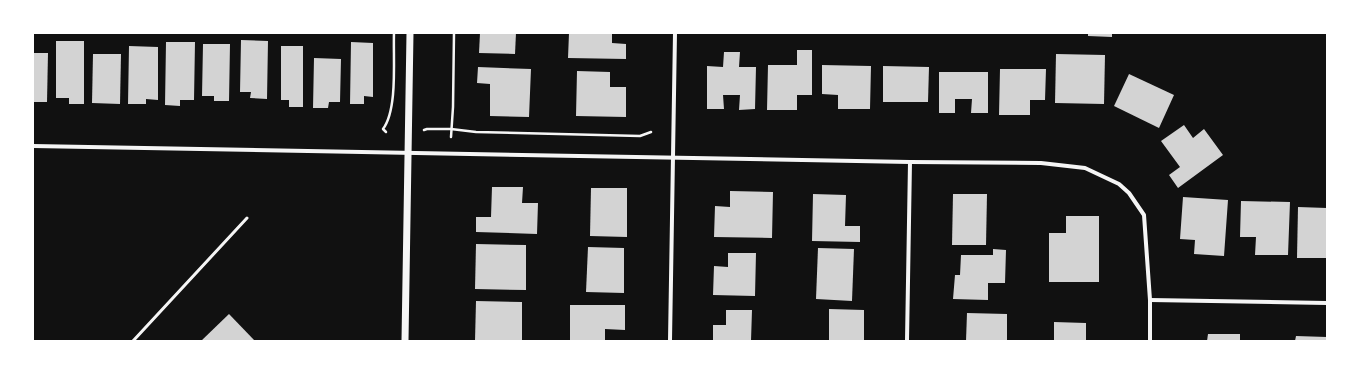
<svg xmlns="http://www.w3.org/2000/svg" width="1360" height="374" font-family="Georgia,serif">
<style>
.building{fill:#d3d3d3}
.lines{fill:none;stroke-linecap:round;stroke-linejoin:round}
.path{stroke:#f5f5f5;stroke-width:2.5}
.service{stroke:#f5f5f5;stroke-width:3}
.minor{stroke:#f5f5f5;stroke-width:4}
.tertiary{stroke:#f5f5f5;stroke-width:7}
</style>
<rect width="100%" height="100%" fill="#111"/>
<g class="building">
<polygon points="480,33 516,33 515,54 479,53"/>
<polygon points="569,33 612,33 612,43 626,44 626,59 568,58"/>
<polygon points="1088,33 1112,33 1112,37 1088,36"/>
<polygon points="241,40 268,41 267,99 250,98 251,92 240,92"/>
<polygon points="56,41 84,41 84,104 69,104 69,98 56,98"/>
<polygon points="166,42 195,42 194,100 180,100 180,106 165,105"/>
<polygon points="351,42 373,43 373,97 364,96 364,104 350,104"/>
<polygon points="203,44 230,44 229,101 214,101 214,96 202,96"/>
<polygon points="129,46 158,47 158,100 146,99 146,104 128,104"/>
<polygon points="281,46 303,46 303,107 289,107 289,100 281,100"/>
<polygon points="797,50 812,50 812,95 797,95 797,110 767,110 768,65 797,65"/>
<polygon points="724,52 740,52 739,67 756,67 755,109 739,110 740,95 723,95 724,109 707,109 707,66 723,67"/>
<polygon points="33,53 48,53 47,102 33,102"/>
<polygon points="93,54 121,54 120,104 92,103"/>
<polygon points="1056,54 1105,55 1104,104 1055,103"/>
<polygon points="314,58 341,59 340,102 329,102 328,108 313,108"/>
<polygon points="822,65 871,66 870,109 838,109 838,95 822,94"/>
<polygon points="883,66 929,67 928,102 883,102"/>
<polygon points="478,67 531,69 529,117 490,116 490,84 477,83"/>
<polygon points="1000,69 1046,69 1045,100 1030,100 1030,115 999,115"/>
<polygon points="577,71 610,72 610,87 626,87 626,117 576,116"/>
<polygon points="939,72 988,72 988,113 971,113 972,99 955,99 955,113 939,113"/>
<polygon points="1129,74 1174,95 1159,128 1114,106"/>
<polygon points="1184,125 1193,138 1204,129 1223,155 1178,188 1169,175 1180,167 1161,141"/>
<polygon points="492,187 523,187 522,203 538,203 537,234 476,232 476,217 491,217"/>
<polygon points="591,188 627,188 627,237 590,236"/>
<polygon points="730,191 773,192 772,238 714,237 715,206 730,207"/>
<polygon points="813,194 846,195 845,226 860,226 860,242 812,241"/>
<polygon points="953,194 987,194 986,245 952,245"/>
<polygon points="1183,197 1228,200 1224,256 1194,254 1195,240 1180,239"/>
<polygon points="1241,201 1290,202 1288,255 1255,255 1256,237 1240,237"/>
<polygon points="1298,207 1327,208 1327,258 1297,258"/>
<polygon points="1066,216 1099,216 1099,282 1049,282 1049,233 1066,233"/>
<polygon points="476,244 526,245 526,290 475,289"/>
<polygon points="588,247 624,248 624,293 586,292"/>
<polygon points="818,248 854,249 852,301 816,299"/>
<polygon points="993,249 1006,250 1005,283 988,283 988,300 953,299 955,275 960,275 961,255 993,255"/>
<polygon points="728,253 756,253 755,296 713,295 714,266 728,267"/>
<polygon points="476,301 522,302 522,341 475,341"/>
<polygon points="570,305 625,305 625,330 605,329 605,341 570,341"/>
<polygon points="829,309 864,310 864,341 829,341"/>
<polygon points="726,310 752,310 751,341 713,341 713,325 726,325"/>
<polygon points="967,313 1007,314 1007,341 966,341"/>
<polygon points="229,314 255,341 201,341"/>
<polygon points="1054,322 1086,323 1086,341 1054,341"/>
<polygon points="1208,334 1240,334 1240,341 1207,341"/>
<polygon points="1296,336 1327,337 1327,341 1295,341"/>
</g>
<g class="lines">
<g class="path">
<polyline points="424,130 427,129 451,129 476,132 640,136 651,132"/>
<path d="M 386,132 L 383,129 C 398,109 393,58 394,33"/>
<polyline points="451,137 453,107 454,33"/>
</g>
<polyline class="service" points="133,341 247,218"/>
<g class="minor">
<polyline points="33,146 910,162 1041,163 1085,168 1119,184 1129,193 1144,215 1150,300 1150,341"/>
<polyline points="1150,300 1327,303"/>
<polyline points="670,341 675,33"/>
<polyline points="907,341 910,162"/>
</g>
<polyline class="tertiary" points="405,341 410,33"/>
</g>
<rect width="1360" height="374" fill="none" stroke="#ffffff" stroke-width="68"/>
</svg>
